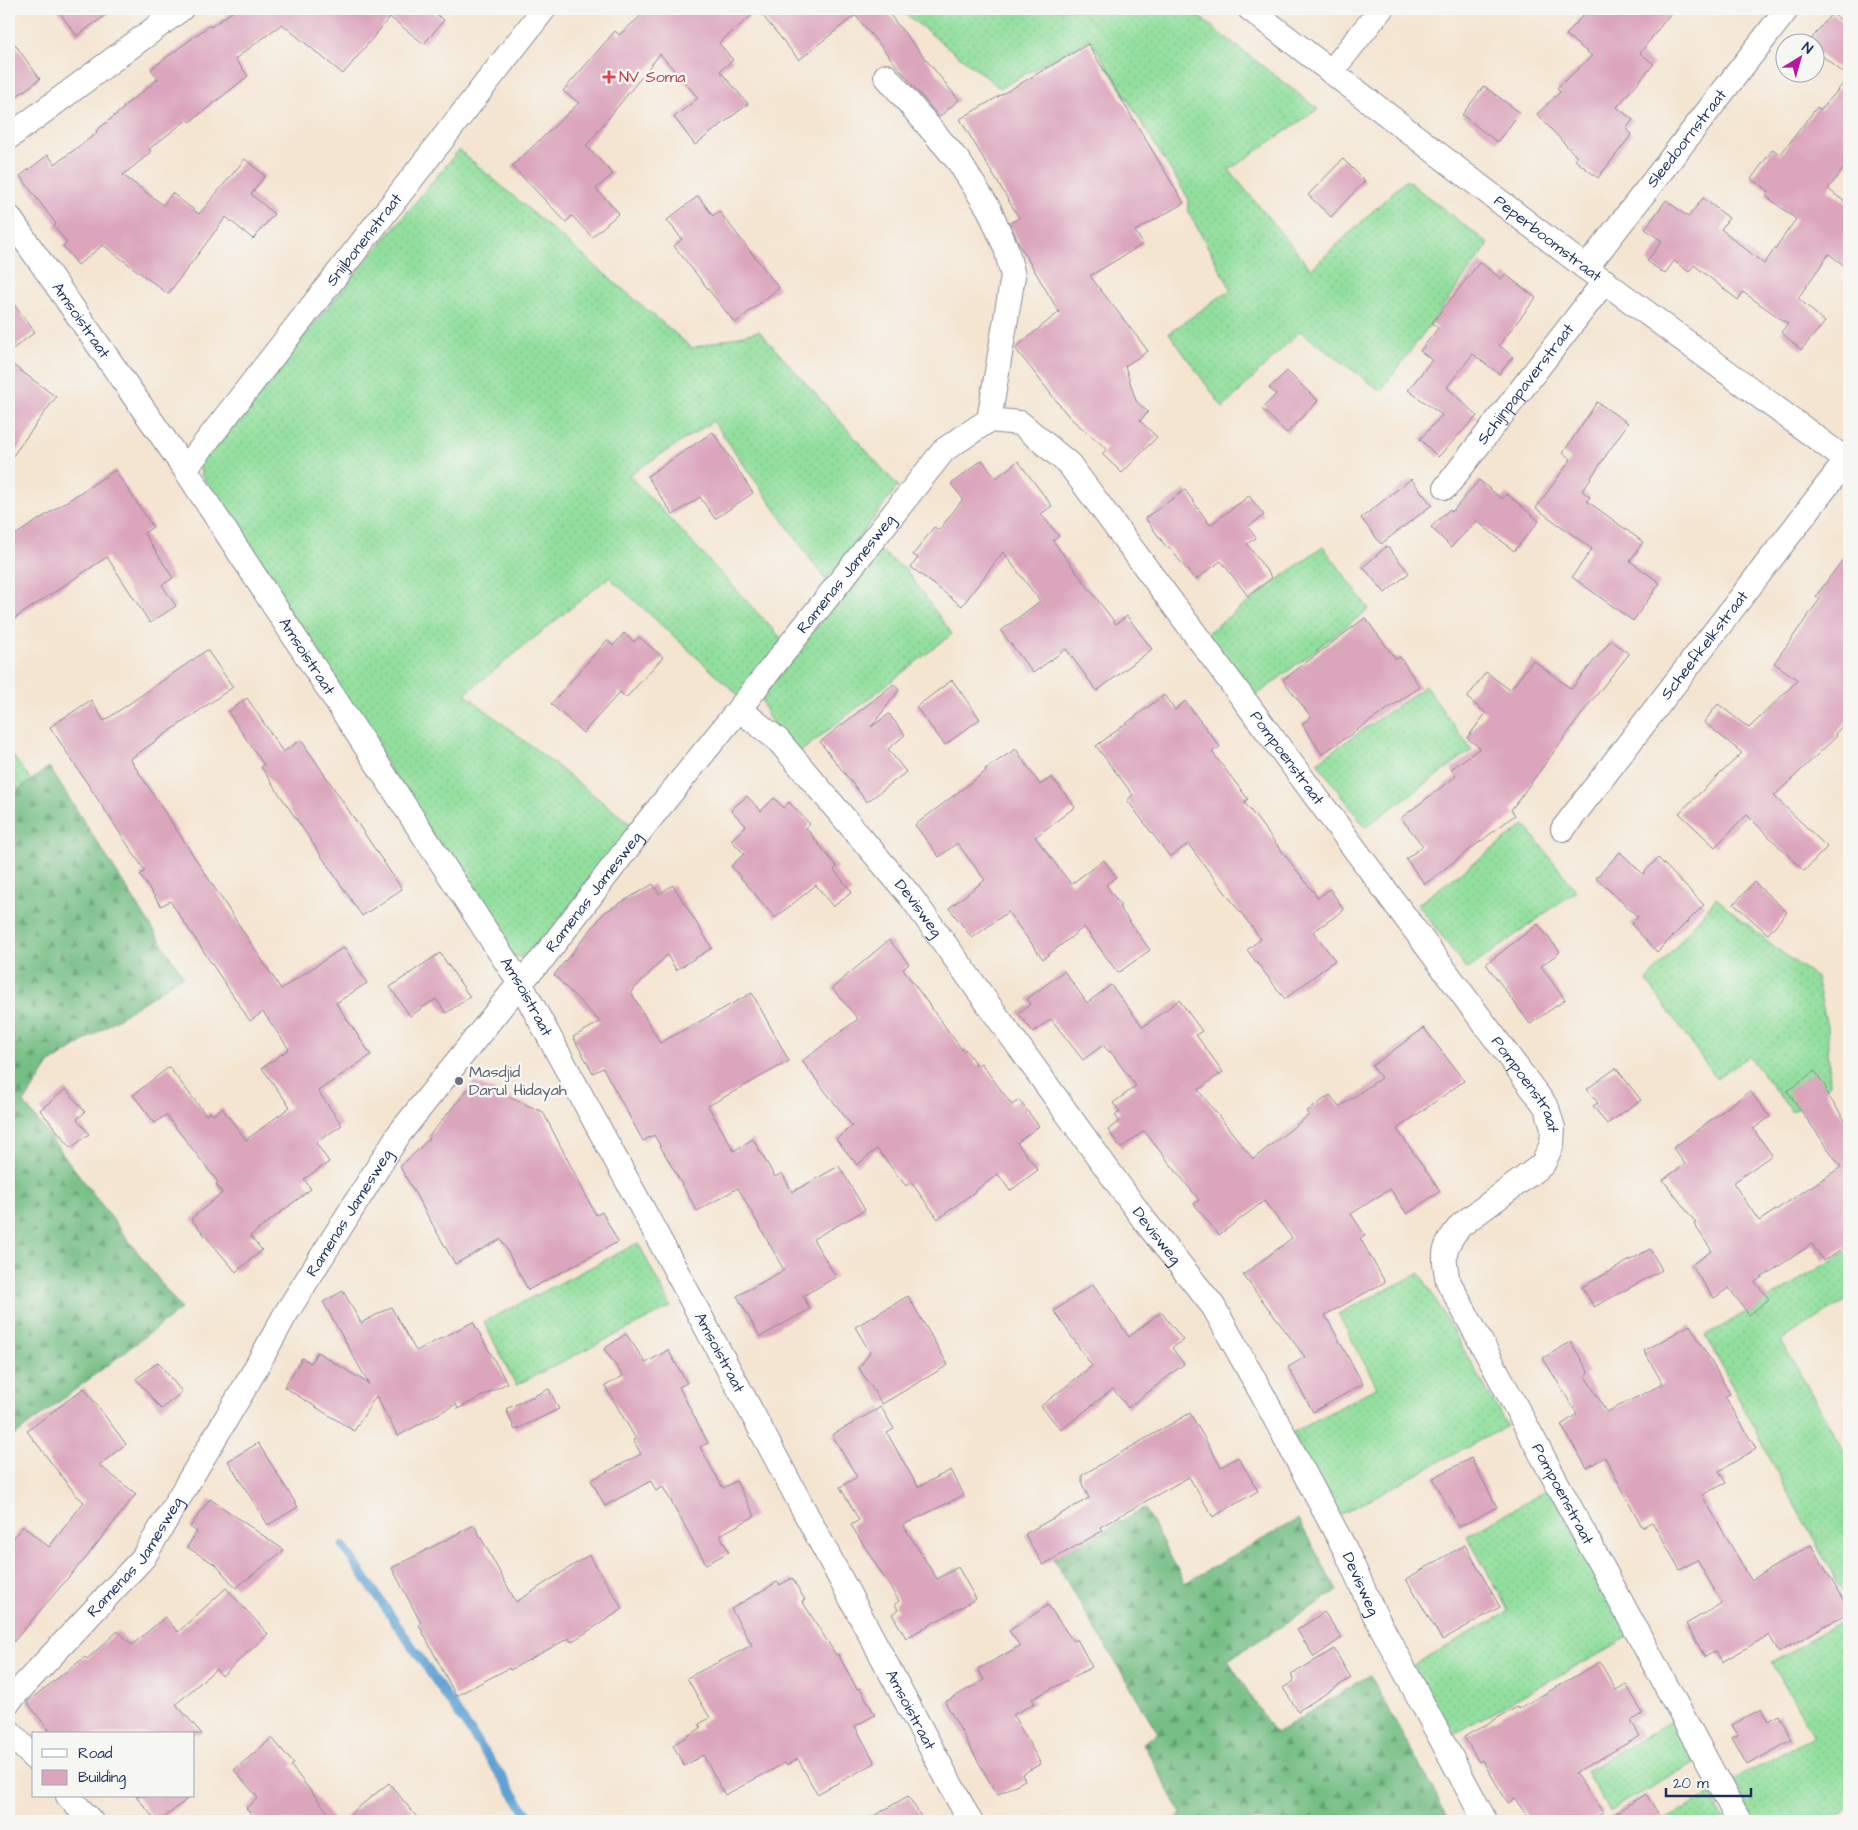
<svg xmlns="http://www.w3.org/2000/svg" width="1858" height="1830" font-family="'Architects Daughter',sans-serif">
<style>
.grass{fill:url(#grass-dots);stroke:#56877e}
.forest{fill:url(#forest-firs);stroke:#487671}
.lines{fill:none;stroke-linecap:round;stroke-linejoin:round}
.stream{stroke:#5fa1d3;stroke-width:9}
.building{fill:#dba5bc}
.street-casing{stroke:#888a98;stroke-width:26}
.street{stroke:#fff;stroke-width:24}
.health-dot{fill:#e0444e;stroke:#f6f6f2;stroke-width:2}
.worship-dot{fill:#6b7280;stroke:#f6f6f2;stroke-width:2}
.labels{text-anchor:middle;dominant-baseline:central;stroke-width:5;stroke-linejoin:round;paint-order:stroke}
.health-label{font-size:16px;fill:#be3a42;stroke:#f6f6f2;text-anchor:start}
.street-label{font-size:16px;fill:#1b2f5e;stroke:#f6f6f2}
.worship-label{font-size:16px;fill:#5b616d;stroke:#f6f6f2;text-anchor:start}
</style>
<defs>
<pattern id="grass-dots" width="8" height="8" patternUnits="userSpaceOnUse" patternTransform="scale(1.25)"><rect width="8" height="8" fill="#92df9d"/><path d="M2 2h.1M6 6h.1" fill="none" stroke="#7dc08a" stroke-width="1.8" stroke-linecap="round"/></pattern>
<pattern id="forest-firs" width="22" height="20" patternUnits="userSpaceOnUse" patternTransform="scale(1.25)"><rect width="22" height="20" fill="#75be84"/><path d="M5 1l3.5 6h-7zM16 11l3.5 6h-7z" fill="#5f9b6f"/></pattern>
</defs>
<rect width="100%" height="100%" fill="#f6f6f2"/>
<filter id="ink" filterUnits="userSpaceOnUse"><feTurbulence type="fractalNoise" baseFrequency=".02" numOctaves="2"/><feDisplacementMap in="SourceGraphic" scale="10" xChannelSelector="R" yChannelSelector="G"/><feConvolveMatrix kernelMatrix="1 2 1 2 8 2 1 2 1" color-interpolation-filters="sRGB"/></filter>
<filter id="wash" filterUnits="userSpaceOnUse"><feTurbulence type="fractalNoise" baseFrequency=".0096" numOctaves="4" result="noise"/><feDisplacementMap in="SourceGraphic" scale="20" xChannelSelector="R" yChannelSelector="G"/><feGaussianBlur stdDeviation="1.12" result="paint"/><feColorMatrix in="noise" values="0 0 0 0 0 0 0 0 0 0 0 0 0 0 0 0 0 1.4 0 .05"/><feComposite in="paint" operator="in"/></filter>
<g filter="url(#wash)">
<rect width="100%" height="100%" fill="#f4e5d1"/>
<g class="grass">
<polygon points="899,9 1189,9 1318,109 1229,170 1311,269 1406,180 1489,244 1381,391 1300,331 1223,408 1169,333 1231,289 1188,211 1188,198 1090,39 1000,88"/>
<polygon points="459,150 692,348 759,331 898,486 826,581 713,421 629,475 783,640 739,696 609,577 465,694 633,826 530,956 519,957 509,954 201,474 200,464 205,454"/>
<polygon points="1323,546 1369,609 1253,698 1207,633"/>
<path d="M 876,548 L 905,569 L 952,634 L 800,752 C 782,734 766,723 762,698 Z"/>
<polygon points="1425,686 1472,750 1365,827 1317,762"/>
<polygon points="9,751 31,780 9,797"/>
<polygon points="1525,825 1576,891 1467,970 1418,904"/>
<polygon points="1716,898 1781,952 1816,977 1827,1027 1830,1084 1792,1112 1749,1056 1716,1078 1647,981"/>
<polygon points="638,1243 671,1307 516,1385 484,1322"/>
<polygon points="1849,1250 1849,1299 1781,1340 1849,1460 1849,1603 1791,1499 1706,1336"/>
<polygon points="1420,1273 1507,1426 1336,1517 1292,1433 1377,1387 1338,1314"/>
<polygon points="1549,1489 1630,1636 1448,1737 1410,1667 1509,1611 1467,1536"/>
<polygon points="1849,1618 1849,1809 1827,1821 1755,1821 1733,1780 1814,1736 1771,1662"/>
<polygon points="1672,1721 1696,1762 1609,1811 1586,1771"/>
<polygon points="1711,1794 1726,1821 1663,1821"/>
</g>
<g class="forest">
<polygon points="49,767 183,976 49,1064 24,1103 181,1309 9,1440 9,797"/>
<polygon points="1144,1508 1185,1583 1298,1519 1337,1591 1228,1660 1275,1734 1370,1675 1450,1821 1172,1821 1182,1815 1143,1743 1158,1733 1053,1559"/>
</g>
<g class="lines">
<polyline class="stream" points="343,1546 532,1821"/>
</g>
<g id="blocks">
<g class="building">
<polygon points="57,9 114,9 77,36"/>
<polygon points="236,9 429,9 444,20 424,44 390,17 343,74 282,24 235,59 248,76 190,122 188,119 149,149 151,152 123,175 163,205 172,193 199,214 245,159 265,176 251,194 274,214 253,239 226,217 168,294 103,245 78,265 63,246 67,243 54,226 56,224 20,176 48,155 55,164 97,133 96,131 124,108 123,107 158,79 151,69 210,25 211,27"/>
<polygon points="649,9 885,9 959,100 939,117 855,15 799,60 758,10 719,43 733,60 720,71 748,104 695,145 674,117 698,98 660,54 586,146 613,174 596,189 619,213 592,237 572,216 566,222 512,166 579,103 563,91 615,31 619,35"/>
<polygon points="1588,9 1674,9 1640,53 1654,64 1617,107 1633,120 1626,129 1632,134 1598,178 1575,160 1577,157 1537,114 1560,92 1557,88 1592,56 1566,35"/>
<polygon points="1832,13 1849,27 1849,162 1828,189 1849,205 1849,269 1829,254 1798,298 1825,322 1801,350 1781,332 1788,324 1743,292 1738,300 1694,265 1689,272 1674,261 1665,274 1647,261 1662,241 1645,229 1666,200 1688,217 1703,198 1729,218 1721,229 1764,264 1796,219 1766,196 1769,191 1751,179 1773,149 1780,155 1817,107 1821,110 1849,77 1816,51 1816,42 1809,42"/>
<polygon points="9,36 40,79 9,102"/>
<polygon points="1088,44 1184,203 1135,231 1143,244 1090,276 1148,351 1125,366 1136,401 1148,412 1140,421 1157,437 1122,473 1102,454 1107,449 1069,417 1015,348 1059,312 1020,246 1010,223 1019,218 960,119"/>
<polygon points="1484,86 1520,113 1497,142 1462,115"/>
<polygon points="1343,159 1365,181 1331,217 1308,195"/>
<polygon points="698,196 713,216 719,211 779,288 735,323 674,246 682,239 667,220"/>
<polygon points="1480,262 1501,279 1505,274 1536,298 1499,345 1513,357 1499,374 1473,354 1447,387 1477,416 1438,457 1420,439 1442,415 1408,390 1432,360 1420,351 1438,328 1432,323"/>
<polygon points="9,298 35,332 9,352"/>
<polygon points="9,362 56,397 9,461"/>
<polygon points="1287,371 1318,401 1287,433 1262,409 1276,394 1269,388"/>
<polygon points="1597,402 1628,423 1582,491 1590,497 1587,501 1643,542 1630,561 1660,583 1633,621 1572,577 1592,549 1536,508 1571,459 1563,453"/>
<polygon points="713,432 753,493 715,519 700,497 673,515 647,476"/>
<polygon points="982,460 996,478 1018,461 1052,506 1041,514 1059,536 1053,541 1116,624 1127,616 1152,649 1097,691 1066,649 1033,673 1001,631 1040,601 1003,552 962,606 911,567 918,558 913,555 934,527 939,530 963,499 951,484"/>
<polygon points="115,470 153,527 144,533 173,578 162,585 176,606 150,623 107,557 9,622 9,539"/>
<polygon points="1411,479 1432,505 1381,544 1361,518"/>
<polygon points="1479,480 1502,499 1507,494 1539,521 1514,551 1477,521 1451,547 1431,527 1450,509 1452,512"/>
<polygon points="1185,490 1210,525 1249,496 1264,515 1248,527 1256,538 1247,544 1272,578 1248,596 1221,561 1195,580 1169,547 1167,548 1145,518"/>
<polygon points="1387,546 1409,573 1385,593 1363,567"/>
<polygon points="1849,551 1849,719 1835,734 1837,736 1774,796 1827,847 1804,871 1747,815 1715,847 1679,813 1742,753 1704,722 1718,704 1749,728 1798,680 1774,663 1820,599 1816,596"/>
<polygon points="1365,618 1396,659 1400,657 1420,687 1322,754 1302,724 1311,717 1283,680"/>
<polygon points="624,633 634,642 639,637 663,657 626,698 620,692 583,733 551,704 607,640 613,646"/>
<polygon points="1611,640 1629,654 1590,703 1511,810 1515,815 1425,884 1406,859 1423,846 1401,818 1456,776 1451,769 1480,748 1467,738 1486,713 1467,698 1486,672 1510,690 1533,660 1571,689"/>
<polygon points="207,650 233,687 130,759 281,989 344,947 367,983 336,1003 371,1055 318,1091 342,1125 316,1143 329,1162 304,1179 311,1189 250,1236 262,1250 236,1272 191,1219 222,1193 216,1184 218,1182 166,1115 155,1123 133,1095 169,1067 206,1115 210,1112 213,1115 222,1108 246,1140 290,1107 262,1068 289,1049 263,1012 250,1021 170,901 161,906 140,875 145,871 50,727 91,700 104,721"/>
<polygon points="952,680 980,719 945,745 916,707"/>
<polygon points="894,684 899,690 871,727 889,714 905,735 888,749 906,772 867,802 820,742"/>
<polygon points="1164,695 1175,710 1185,701 1220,747 1212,752 1248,799 1244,802 1318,898 1330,889 1344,910 1313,932 1335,960 1285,999 1247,950 1261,939 1188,844 1170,857 1127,800 1133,795 1096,746"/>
<polygon points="247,698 283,752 301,740 402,889 362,916 261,767 264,765 228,712"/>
<polygon points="1016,749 1040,785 1052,777 1075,807 1035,837 1071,884 1104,860 1116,877 1106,885 1121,906 1119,907 1150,950 1118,973 1084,927 1043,959 1008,912 972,938 949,908 985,880 957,843 939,857 915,825 986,771 985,769"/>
<polygon points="747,796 761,811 774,798 783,808 789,802 810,824 806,828 837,867 834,870 852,892 833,907 816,885 775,918 731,866 744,854 731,840 746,826 731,810"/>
<polygon points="1620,852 1643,874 1658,858 1704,905 1657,952 1631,924 1638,917 1596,878"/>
<polygon points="1754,882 1787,912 1768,934 1734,904"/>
<polygon points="653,884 659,894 673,885 712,948 676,970 667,955 631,992 660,1043 752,993 789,1061 708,1106 734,1151 753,1139 775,1177 782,1173 792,1192 839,1166 865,1210 813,1239 836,1277 803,1296 810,1309 760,1337 737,1296 784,1270 738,1188 697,1211 654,1135 643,1141 603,1068 593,1073 573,1037 600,1022 554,975 605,912"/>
<polygon points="1538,924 1560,952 1541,966 1565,1000 1530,1024 1486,964"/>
<polygon points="889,940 909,964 903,969 963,1051 965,1049 977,1066 981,1063 1012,1105 1019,1100 1039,1126 1017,1143 1038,1170 1010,1191 998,1174 938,1219 911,1182 906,1186 877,1149 857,1165 836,1139 852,1126 802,1061 858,1019 832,988"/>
<polygon points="440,953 470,997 446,1013 436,999 410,1016 390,987"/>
<polygon points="1064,971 1087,1003 1111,985 1143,1027 1179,1000 1202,1031 1196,1035 1223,1072 1198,1090 1253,1159 1309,1115 1306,1112 1330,1095 1339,1107 1381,1078 1372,1066 1424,1028 1464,1081 1397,1129 1440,1191 1407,1214 1390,1189 1351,1214 1365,1235 1360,1238 1385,1282 1325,1315 1363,1384 1313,1412 1288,1367 1305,1357 1243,1275 1292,1238 1264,1201 1219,1235 1194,1204 1199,1200 1144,1131 1121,1148 1108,1130 1119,1121 1115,1115 1120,1112 1113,1103 1136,1086 1110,1051 1109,1052 1103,1045 1083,1060 1051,1019 1033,1032 1018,1013 1031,1004 1027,999"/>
<polygon points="1616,1068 1641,1100 1607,1124 1593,1106 1598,1103 1587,1089"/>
<polygon points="1815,1071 1827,1089 1825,1091 1849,1126 1849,1244 1823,1261 1812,1244 1755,1282 1769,1299 1749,1315 1729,1288 1714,1298 1691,1265 1712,1251 1694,1224 1696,1223 1663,1180 1685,1164 1673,1148 1750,1091 1770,1117 1753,1129 1772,1155 1733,1183 1759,1221 1841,1167 1787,1091"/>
<polygon points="474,1082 543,1112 596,1215 602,1212 618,1242 528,1290 501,1239 455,1264 400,1167 429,1139 428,1137"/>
<polygon points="66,1089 85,1112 77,1119 89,1134 71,1148 40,1110"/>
<polygon points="1650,1249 1662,1270 1594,1307 1582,1287"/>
<polygon points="1093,1284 1129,1337 1161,1312 1183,1340 1172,1348 1184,1364 1128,1408 1113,1389 1061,1430 1041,1406 1092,1366 1054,1311"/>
<polygon points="343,1291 361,1323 391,1307 416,1351 473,1322 507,1383 458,1409 456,1404 398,1436 376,1396 354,1431 284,1387 302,1358 311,1363 317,1352 369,1384 323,1302"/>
<polygon points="908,1296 948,1365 882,1404 859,1368 870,1352 855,1327"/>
<polygon points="1690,1325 1730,1394 1725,1396 1756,1449 1719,1471 1726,1483 1702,1495 1751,1580 1811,1545 1849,1610 1849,1612 1779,1652 1769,1635 1722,1662 1716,1651 1705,1657 1686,1624 1722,1603 1697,1560 1680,1570 1652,1522 1642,1527 1605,1457 1587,1468 1561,1425 1577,1414 1543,1358 1571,1342 1589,1373 1585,1376 1607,1412 1663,1384 1644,1351"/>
<polygon points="626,1334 646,1363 668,1350 687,1383 679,1387 708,1443 700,1447 723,1488 736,1481 755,1516 720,1535 729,1552 706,1564 663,1487 656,1491 651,1481 605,1506 591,1480 641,1454 633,1440 636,1439 605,1386 623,1376 604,1349"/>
<polygon points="158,1362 182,1392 161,1409 136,1379"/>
<polygon points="84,1388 126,1444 99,1465 136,1494 81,1564 80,1564 9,1647 9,1543 23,1526 49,1547 84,1502 76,1495 27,1431"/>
<polygon points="549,1389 559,1409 515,1430 506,1409"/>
<polygon points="881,1407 894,1429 887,1433 918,1487 951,1470 964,1495 903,1525 937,1579 958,1567 976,1599 906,1638 892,1614 898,1610 895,1604 899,1601 851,1525 859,1520 840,1487 857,1477 832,1435"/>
<polygon points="1190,1413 1221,1467 1238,1457 1258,1491 1213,1517 1189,1477 1100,1527 1102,1531 1043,1565 1025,1534 1089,1498 1082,1484 1082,1475"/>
<polygon points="258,1443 298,1507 268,1525 228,1461"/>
<polygon points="1471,1458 1497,1507 1459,1527 1433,1478"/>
<polygon points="210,1499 284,1550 236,1588 216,1565 187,1547 197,1532 190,1527"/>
<polygon points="474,1525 516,1602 589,1555 623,1609 571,1642 569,1638 510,1670 509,1668 456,1696 419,1625 421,1623 392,1568"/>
<polygon points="1465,1545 1500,1607 1442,1640 1406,1579"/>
<polygon points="792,1578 805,1600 802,1601 836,1655 838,1654 857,1689 860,1688 875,1715 855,1726 875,1763 817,1794 798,1759 787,1765 785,1763 725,1795 703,1755 684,1766 673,1745 701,1728 699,1724 710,1718 687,1678 752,1645 731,1609 777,1582 780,1585"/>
<polygon points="226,1588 268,1634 222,1676 216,1669 176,1704 202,1734 52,1734 27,1702 85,1657 87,1659 118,1631 132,1645 165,1617 178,1632"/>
<polygon points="1048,1605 1073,1641 1077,1639 1092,1667 1032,1699 1035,1703 1013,1715 1041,1764 1022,1774 1025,1780 997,1795 945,1702 984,1680 978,1669 1020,1646 1009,1631"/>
<polygon points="1324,1612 1342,1638 1314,1657 1297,1630"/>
<polygon points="1334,1649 1351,1678 1298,1711 1283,1688 1294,1681 1291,1675"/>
<polygon points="1600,1662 1616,1690 1626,1684 1643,1714 1631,1721 1640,1736 1575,1773 1603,1812 1590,1821 1531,1821 1515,1799 1508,1803 1482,1760 1479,1762 1464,1737 1517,1707 1518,1709"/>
<polygon points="1761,1709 1768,1721 1779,1715 1792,1740 1747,1765 1732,1738 1738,1735 1732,1725"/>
<polygon points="272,1738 294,1764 291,1766 335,1821 257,1821 246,1808 258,1798 234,1770"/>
<polygon points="389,1783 420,1821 341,1821"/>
<polygon points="1646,1794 1663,1821 1602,1821"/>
<polygon points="136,1796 191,1796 160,1821 156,1821"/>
<polygon points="908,1796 924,1821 865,1821"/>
</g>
</g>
</g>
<g filter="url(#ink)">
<use href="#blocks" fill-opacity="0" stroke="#888a98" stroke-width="1"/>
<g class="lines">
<defs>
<g id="street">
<path id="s1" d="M 1250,9 L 1586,268 L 1849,462"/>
<polyline points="1331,72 1381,9"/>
<polyline points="9,137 181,9"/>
<path id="s2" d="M 9,217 L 185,469 L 520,983 L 674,1267 L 970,1821"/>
<path id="s3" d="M 1586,268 L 1787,9"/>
<path id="s4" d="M 989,420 L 1020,423 L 1069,464 L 1547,1108 L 1553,1128 L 1552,1144 L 1543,1164 L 1461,1225 C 1443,1246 1442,1254 1448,1281 L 1739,1821"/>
<path id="s5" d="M 185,469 L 544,9"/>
<path id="s6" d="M 1446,487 L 1605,281"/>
<path id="s7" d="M 739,709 L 778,740 L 911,897 L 1144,1220 L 1213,1306 L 1261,1392 L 1345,1549 L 1374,1613 L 1485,1821"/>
<path id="s8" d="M 1563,829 L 1849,457"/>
<path id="s9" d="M 9,1701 L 143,1558 L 248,1382 L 285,1315 L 399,1134 L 520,983 L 543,958 L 645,825 L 739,709 L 944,450 L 989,420 L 1013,276 L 1006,248 L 989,209 L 959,162 L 886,76"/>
<polyline points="9,1731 34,1758"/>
<polyline points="68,1796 91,1821"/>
</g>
</defs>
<use href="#street" class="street-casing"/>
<use href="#street" class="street"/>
</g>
</g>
<path class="health-dot" d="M606.5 69.5h5v5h5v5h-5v5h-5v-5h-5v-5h5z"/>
<circle class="worship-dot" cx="459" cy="1081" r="5"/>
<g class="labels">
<g class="health-label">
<text x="619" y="77">NV Soma</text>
</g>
<g class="street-label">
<text stroke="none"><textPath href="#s3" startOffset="164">Sleedoornstraat</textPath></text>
<text stroke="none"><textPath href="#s1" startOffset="376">Peperboomstraat</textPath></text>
<text stroke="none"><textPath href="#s5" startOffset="291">Snijbonenstraat</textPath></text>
<text stroke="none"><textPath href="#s2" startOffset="126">Amsoistraat</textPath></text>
<text stroke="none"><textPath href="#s6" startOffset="130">Schijnpapaverstraat</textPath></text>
<text stroke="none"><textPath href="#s9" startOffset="1408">Ramenas Jamesweg</textPath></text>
<text stroke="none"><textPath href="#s8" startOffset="232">Scheefkelkstraat</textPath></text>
<text stroke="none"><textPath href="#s2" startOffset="531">Amsoistraat</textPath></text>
<text stroke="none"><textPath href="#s4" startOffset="461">Pompoenstraat</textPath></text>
<text stroke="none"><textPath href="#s9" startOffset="1002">Ramenas Jamesweg</textPath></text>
<text stroke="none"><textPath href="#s7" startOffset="269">Devisweg</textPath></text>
<text stroke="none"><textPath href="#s2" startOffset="936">Amsoistraat</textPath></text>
<text stroke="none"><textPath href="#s4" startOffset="866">Pompoenstraat</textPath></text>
<text stroke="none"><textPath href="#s9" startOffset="598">Ramenas Jamesweg</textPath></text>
<text stroke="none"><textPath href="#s7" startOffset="674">Devisweg</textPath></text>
<text stroke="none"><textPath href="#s2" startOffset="1341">Amsoistraat</textPath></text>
<text stroke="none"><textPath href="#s4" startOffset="1361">Pompoenstraat</textPath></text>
<text stroke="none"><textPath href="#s9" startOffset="192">Ramenas Jamesweg</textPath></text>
<text stroke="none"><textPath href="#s7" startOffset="1079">Devisweg</textPath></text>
<text stroke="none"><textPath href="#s2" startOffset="1746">Amsoistraat</textPath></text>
</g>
<g class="worship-label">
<text x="469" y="1072">Masdjid<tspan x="469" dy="18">Darul Hidayah</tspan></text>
</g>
</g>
<rect width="1858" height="1830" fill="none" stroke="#f6f6f2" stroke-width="30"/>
<rect x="32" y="1732" width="162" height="65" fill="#f6f6f2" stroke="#9ea6b7"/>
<rect x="42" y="1749" width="25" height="8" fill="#ffffff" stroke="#9ea6b7"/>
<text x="78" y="1758" font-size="15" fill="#1b2f5e">Road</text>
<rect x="42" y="1770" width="25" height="15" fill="#dba5bc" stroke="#9ea6b7"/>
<text x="78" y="1782" font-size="15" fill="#1b2f5e">Building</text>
<g transform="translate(1800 58) rotate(37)"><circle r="24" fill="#f6f6f2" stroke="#9ea6b7"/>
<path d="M0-4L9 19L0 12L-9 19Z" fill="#b5179e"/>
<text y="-8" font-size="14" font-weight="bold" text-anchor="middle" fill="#1b2f5e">N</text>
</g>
<path d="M1666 1788v8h85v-8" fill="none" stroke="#1b2f5e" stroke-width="2.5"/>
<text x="1673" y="1788" font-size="15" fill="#1b2f5e" stroke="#f6f6f2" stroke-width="4" paint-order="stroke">20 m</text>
</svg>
